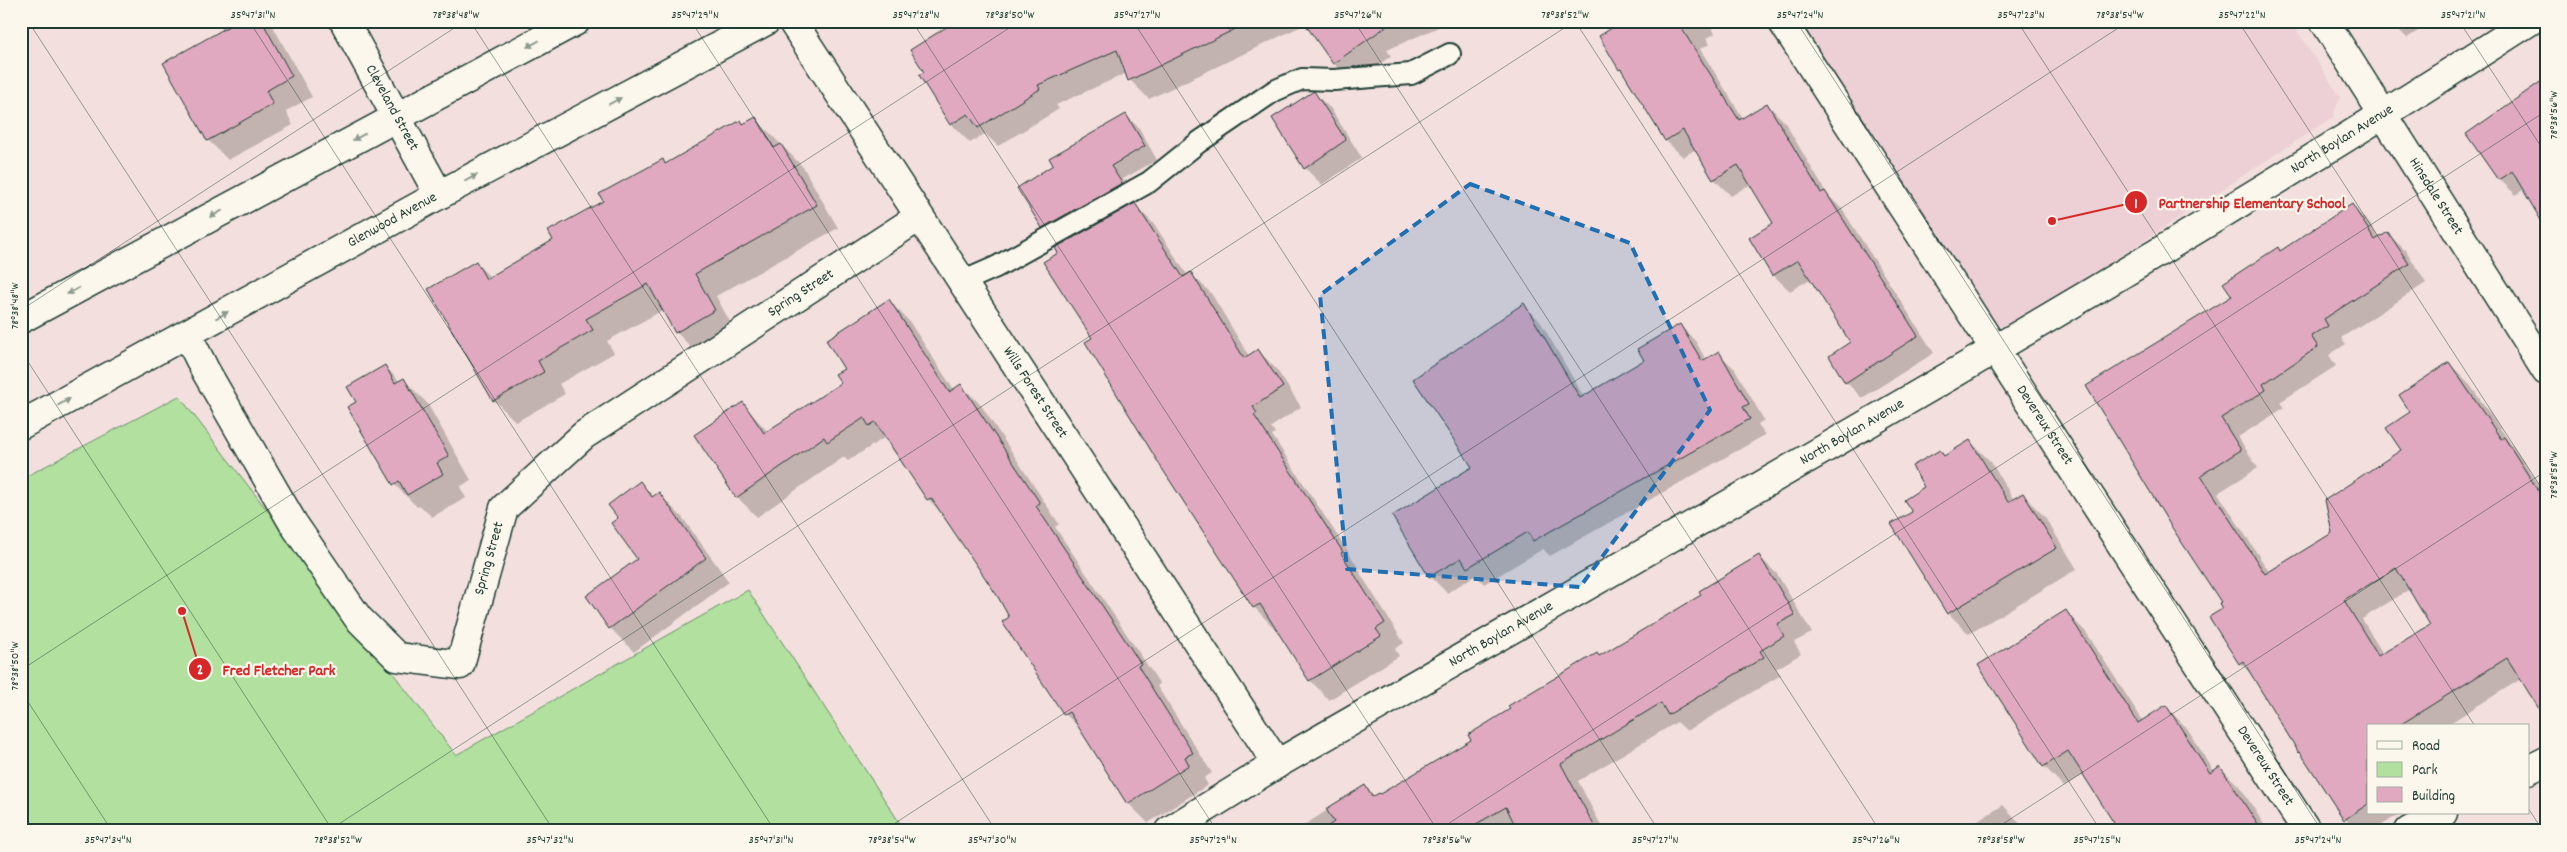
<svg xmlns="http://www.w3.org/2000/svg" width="2567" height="852" font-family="Dekko,sans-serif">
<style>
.built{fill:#edd0d5}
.green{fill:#b2e09f;stroke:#688e6a}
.shadow{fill:#0003;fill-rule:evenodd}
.building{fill:#e0a9bf;stroke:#1f3d34;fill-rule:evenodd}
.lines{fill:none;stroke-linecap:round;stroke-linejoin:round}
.lane-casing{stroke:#1f3d34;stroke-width:24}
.street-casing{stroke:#1f3d34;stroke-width:31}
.primary-casing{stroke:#1f3d34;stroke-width:31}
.lane{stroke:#fbf7ec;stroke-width:20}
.street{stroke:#fbf7ec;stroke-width:28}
.primary{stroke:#fbf7ec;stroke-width:28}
.oneway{fill:#8d9a90}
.marked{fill:#1f6fb2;fill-opacity:0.2;stroke:#1f6fb2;stroke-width:4;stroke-dasharray:10 6;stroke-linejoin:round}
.ticks{fill:none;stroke:#1f3d34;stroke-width:1;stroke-opacity:0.45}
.labels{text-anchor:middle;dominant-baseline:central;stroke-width:4.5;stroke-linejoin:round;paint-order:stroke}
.street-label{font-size:15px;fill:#1f3d34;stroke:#fbf7ec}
.leader{fill:none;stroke:#d62828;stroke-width:2}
.callout-dot{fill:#d62828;stroke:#fbf7ec;stroke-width:2}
.mark-label{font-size:15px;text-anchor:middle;font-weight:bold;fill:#fff}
.callout-label{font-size:16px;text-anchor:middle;font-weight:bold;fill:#d62828;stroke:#fbf7ec;stroke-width:4.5;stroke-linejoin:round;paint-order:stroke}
.neatline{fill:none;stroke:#1f3d34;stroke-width:2}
.ticks-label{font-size:12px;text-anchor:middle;fill:#1f3d34}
</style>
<rect width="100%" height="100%" fill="#f3e0de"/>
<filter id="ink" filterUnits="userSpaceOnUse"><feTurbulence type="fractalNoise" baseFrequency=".02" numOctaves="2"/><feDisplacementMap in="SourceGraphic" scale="10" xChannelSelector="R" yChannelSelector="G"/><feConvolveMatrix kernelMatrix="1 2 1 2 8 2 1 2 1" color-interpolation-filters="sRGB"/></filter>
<g filter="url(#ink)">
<polygon class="built" points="1800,21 2291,21 2340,97 2333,117 2012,327 1998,326"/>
<polygon class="green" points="179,396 456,755 748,590 905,831 21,831 21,479"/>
<g class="shadow">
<polygon points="157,21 170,21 162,26"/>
<polygon points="218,21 270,21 312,97 286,111 293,125 228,160 208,140 223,31"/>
<polygon points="963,21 1450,21 1450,22 1387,50 1391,56 1353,83 1334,64 1306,24 1149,99 1130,80 1127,73 1056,105 1059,109 998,146 985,134 970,143 951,124 925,72"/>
<polygon points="1615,21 1708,21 1715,34 1706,38 1710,44 1700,49 1743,118 1767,104 1784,121 1827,194 1842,209 1934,353 1862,398 1846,382 1852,342 1812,278 1790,291 1773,275 1775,223 1751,184 1731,196 1714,179 1696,149 1683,157 1666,141 1601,36 1618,26"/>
<polygon points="2390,21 2434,21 2407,38"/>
<polygon points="2546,80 2524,189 2516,195 2499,179"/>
<polygon points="1314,93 1331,109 1362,158 1322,185 1305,168 1273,118"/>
<polygon points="1126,115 1139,128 1157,160 1123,179 1134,197 1056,240 1043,227 1054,165"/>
<polygon points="755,118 803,167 838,228 716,296 736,333 698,354 676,332 663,310 607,341 614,353 559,384 565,394 516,422 494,400 476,263 491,278 554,240 662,160 667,165 741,122 744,125"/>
<polygon points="1135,205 1154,224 1188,276 1191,274 1211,293 1249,356 1258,350 1277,370 1301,407 1271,427 1275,433 1272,435 1361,572 1360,573 1404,643 1395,649 1399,656 1329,700 1310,680 1275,626 1273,627 1254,607 1094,339"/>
<path d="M 2352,206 L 2370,224 L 2380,239 L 2388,234 L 2407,252 L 2426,283 L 2341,338 L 2346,344 L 2329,355 L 2336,366 L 2280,402 L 2284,408 L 2238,437 L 2258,468 L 2218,493 L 2270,573 L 2334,533 L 2402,451 L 2412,412 L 2449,363 L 2468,382 L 2546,494 L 2546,708 L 2521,679 L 2445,726 L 2368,726 L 2368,813 L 2401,813 L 2373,831 L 2356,831 L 2345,819 L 2307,759 L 2300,752 L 2254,677 L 2240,663 L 2222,603 L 2170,522 L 2233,296 L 2278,249 L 2281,252 ZM 2410,589 L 2431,626 L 2383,654 L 2362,619 Z"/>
<polygon points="889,301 909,321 954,390 961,385 981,405 1059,524 1055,527 1160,684 1157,686 1212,773 1204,778 1208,785 1148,823 1128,803 1082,730 1065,714 1003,623 1011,617 999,596 944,515 928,499 884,438 848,461 844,457 757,517 737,497 743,404 768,432 843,383 846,370"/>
<polygon points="1524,305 1540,321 1584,397 1646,361 1680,325 1696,342 1706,360 1718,353 1735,369 1764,420 1758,424 1765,435 1550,556 1543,549 1484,584 1476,575 1447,593 1430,576 1394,516 1474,468"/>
<polygon points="385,366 400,382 404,380 427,403 471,480 460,487 466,498 432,517 420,506 417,507 394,484 358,403"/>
<polygon points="1970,441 1991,462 2014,500 2023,495 2044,516 2077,569 1969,634 1948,613 1893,524 1913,513 1940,451 1945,456"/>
<polygon points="640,483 654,497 658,493 682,517 729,582 634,652 610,628 639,559 620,518"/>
<polygon points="1759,556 1777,574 1812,633 1794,642 1801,654 1776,669 1781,675 1687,731 1677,722 1578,781 1604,831 1520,831 1518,827 1512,831 1295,831 1365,786 1375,797 1380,796 1472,740 1599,657 1703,595"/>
<polygon points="2066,612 2086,632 2143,721 2166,707 2186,727 2214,771 2220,767 2241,788 2268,831 2120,831 2085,774 2064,787 2044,766"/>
<polygon points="2003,805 2027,831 1962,831"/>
<polygon points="1614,826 1619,831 1607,831"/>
</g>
<g class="building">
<polygon points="238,21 262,21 292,76 266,91 273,104 207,141 163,63"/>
<polygon points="956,21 1252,21 1128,81 1117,50 1038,85 1040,89 978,128 968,114 950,125 919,75 924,72 910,50"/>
<polygon points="1303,21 1394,21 1333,64"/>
<polygon points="1623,21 1677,21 1739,120 1767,103 1821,193 1825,191 1918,336 1845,383 1829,356 1850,342 1798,260 1772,276 1749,238 1773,223 1738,165 1713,180 1683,130 1665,141 1621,69 1619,70 1599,36"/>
<polygon points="2546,78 2546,229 2512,171 2498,180 2466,134"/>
<polygon points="1314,91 1346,140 1304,169 1272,118"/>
<polygon points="1126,114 1145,146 1111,166 1122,183 1042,228 1017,188 1053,165 1049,158"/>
<polygon points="756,117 774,148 781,144 817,205 695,274 715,310 675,333 648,284 586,319 593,330 538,361 544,372 493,401 428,289 476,261 486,279 553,240 548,231 603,201 599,194 663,159 665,164 741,120 743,124"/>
<polygon points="1135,203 1183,277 1191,272 1244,358 1258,349 1283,387 1253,407 1257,413 1254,415 1343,552 1341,553 1385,623 1376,629 1381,636 1309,681 1260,604 1253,608 1161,467 1085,342 1092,338 1043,262 1058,253 1055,248"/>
<path d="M 2352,204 L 2375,240 L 2388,232 L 2409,264 L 2324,319 L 2328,326 L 2311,336 L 2318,347 L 2263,384 L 2266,390 L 2221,418 L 2241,450 L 2201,475 L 2265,574 L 2332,533 L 2325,500 L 2401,450 L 2386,428 L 2410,412 L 2399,395 L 2449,362 L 2501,439 L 2504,437 L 2546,503 L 2546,720 L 2507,658 L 2398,726 L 2368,726 L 2368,804 L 2344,820 L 2300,752 L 2299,753 L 2243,661 L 2239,664 L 2209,617 L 2222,609 L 2219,603 L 2221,602 L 2169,523 L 2086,386 L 2232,296 L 2223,283 L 2278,247 L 2280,251 ZM 2396,568 L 2430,625 L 2378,656 L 2344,600 Z"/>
<polygon points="889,299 949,392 961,384 1040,503 1036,506 1141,664 1138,666 1193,753 1185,757 1189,765 1127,804 1069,712 1064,715 1002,622 1009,617 998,597 931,498 927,500 875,422 869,426 864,418 827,442 824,437 736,498 694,435 743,402 764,433 841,383 835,374 844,369 826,340"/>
<polygon points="1524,303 1580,398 1644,360 1637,349 1680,324 1702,361 1719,351 1749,404 1743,407 1750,419 1533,541 1528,532 1467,568 1461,558 1429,577 1392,516 1472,467 1413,379"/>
<polygon points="385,365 395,383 404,378 449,456 437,463 443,474 407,495 399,481 393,485 347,407 356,402 347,387"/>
<polygon points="1970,440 2008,502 2023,493 2057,548 1947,614 1891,524 1912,512 1904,500 1924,487 1912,466 1940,450 1944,456"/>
<polygon points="640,481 652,497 659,492 706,558 609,629 586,596 637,559 611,523 618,518 608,505"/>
<polygon points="1759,555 1795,615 1777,624 1784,636 1760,651 1764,657 1668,715 1661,703 1561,764 1597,831 1518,831 1506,807 1464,831 1321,831 1334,822 1326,809 1365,785 1372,797 1379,793 1380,794 1471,740 1468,735 1510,709 1508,706 1597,653 1599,656 1701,595 1699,591"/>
<polygon points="2066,610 2138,723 2166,705 2210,773 2220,766 2262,831 2119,831 2068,751 2043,767 1978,665"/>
</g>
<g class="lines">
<defs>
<polyline id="lane" points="962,282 996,267 1149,182 1199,142 1274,91 1290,84 1302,79 1334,80 1411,74 1450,54"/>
<g id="street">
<path id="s1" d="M 344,21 L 439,195"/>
<path id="s2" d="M 792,21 L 1277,764"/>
<path id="s3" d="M 1782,21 L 2307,831"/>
<path id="s4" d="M 2324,21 L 2546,371"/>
<path id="s5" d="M 187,334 L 205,370 L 293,523 L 358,618 L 397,657 L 460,665 L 504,508 L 584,435 L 919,217"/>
<polyline points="2528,770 2546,761"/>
<path id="s6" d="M 1169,831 L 1277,764 C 1697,521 2122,285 2530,21"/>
<polyline points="2409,831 2443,813"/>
</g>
<g id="primary">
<polyline points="21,319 576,21"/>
<path id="s7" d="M 21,425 L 439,195 L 766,21"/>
</g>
</defs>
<use href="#lane" class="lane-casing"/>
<use href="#street" class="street-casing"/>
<use href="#primary" class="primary-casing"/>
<use href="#lane" class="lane"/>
<use href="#street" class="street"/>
<use href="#primary" class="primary"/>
</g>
<defs><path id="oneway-solid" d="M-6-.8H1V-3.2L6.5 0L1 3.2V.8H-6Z" transform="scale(1.25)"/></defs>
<g class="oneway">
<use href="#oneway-solid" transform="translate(533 44) rotate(152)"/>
<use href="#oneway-solid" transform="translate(615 101) rotate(-28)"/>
<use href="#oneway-solid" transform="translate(359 137) rotate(152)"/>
<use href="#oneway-solid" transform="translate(471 178) rotate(-28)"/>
<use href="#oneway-solid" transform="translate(216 214) rotate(152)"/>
<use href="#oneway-solid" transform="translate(73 291) rotate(152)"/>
<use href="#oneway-solid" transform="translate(222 315) rotate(-29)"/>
<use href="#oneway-solid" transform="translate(64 402) rotate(-29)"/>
</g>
</g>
<path class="marked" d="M 1470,184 L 1630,243 L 1710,410 L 1580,587 L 1347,569 L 1320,295 Z"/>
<path class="ticks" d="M 28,21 L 554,831M 249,21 L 775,831M 470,21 L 996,831M 691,21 L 1217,831M 912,21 L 1438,831M 1133,21 L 1659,831M 1354,21 L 1880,831M 1575,21 L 2101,831M 1796,21 L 2322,831M 2017,21 L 2475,726M 2238,21 L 2546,495M 2459,21 L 2546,154M 21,310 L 465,21M 21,351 L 333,831M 21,670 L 1020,21M 21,691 L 112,831M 2528,808 L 2543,831M 328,831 L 1575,21M 883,831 L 2129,21M 1437,831 L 2546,111M 1992,831 L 2546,471"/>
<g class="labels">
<g class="street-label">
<text stroke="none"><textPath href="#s1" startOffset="99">Cleveland Street</textPath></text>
<text stroke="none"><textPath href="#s6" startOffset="1362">North Boylan Avenue</textPath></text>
<text stroke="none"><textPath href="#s4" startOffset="208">Hinsdale Street</textPath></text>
<text stroke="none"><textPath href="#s7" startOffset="424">Glenwood Avenue</textPath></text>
<text stroke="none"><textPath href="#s5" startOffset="981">Spring Street</textPath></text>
<text stroke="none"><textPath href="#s2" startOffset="444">Wills Forest Street</textPath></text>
<text stroke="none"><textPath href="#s3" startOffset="482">Devereux Street</textPath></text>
<text stroke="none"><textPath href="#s6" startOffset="791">North Boylan Avenue</textPath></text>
<text stroke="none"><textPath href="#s5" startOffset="561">Spring Street</textPath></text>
<text stroke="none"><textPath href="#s6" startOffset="386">North Boylan Avenue</textPath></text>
<text stroke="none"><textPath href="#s3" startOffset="888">Devereux Street</textPath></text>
</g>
</g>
<path class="leader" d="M2052 221L2136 202M182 611L200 669"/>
<g class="callout-dot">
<circle cx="2052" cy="221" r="5"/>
<circle cx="182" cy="611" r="5"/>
<circle cx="2136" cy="202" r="12"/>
<circle cx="200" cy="669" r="12"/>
</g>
<g class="mark-label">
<text x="2136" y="208">1</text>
<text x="200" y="674">2</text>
</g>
<g class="callout-label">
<text x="2252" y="208">Partnership Elementary School</text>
<text x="279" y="675">Fred Fletcher Park</text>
</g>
<rect width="2567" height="852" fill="none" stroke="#fbf7ec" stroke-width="55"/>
<rect x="2367" y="724" width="162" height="90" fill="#fbf7ec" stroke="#a3ada2"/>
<rect x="2377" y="741" width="25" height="8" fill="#fbf7ec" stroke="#a3ada2"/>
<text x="2412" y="750" font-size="15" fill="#1f3d34">Road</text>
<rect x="2377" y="762" width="25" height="15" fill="#b2e09f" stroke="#a3ada2"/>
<text x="2412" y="774" font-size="15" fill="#1f3d34">Park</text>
<rect x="2377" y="787" width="25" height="15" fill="#e0a9bf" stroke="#a3ada2"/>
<text x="2412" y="800" font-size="15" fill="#1f3d34">Building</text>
<rect x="28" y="28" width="2512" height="796" class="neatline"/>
<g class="ticks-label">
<text x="253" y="18">35°47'31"N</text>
<text x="456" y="18">78°38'48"W</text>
<text x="695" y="18">35°47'29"N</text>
<text x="916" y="18">35°47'28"N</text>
<text x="1010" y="18">78°38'50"W</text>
<text x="1137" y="18">35°47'27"N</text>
<text x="1358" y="18">35°47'26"N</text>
<text x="1565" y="18">78°38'52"W</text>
<text x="1800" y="18">35°47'24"N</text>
<text x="2021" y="18">35°47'23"N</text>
<text x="2120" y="18">78°38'54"W</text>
<text x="2242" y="18">35°47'22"N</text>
<text x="2463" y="18">35°47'21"N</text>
<text transform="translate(2553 115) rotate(-90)" y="4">78°38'56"W</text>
<text transform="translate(14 306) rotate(-90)" y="4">78°38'48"W</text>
<text transform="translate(2553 475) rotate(-90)" y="4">78°38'58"W</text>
<text transform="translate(14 666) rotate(-90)" y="4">78°38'50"W</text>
<text x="108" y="843">35°47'34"N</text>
<text x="338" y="843">78°38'52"W</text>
<text x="550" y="843">35°47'32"N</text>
<text x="771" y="843">35°47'31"N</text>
<text x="892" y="843">78°38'54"W</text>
<text x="992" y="843">35°47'30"N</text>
<text x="1213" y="843">35°47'29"N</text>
<text x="1447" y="843">78°38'56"W</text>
<text x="1655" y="843">35°47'27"N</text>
<text x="1876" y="843">35°47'26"N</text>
<text x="2001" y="843">78°38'58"W</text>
<text x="2097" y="843">35°47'25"N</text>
<text x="2318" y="843">35°47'24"N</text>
</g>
</svg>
